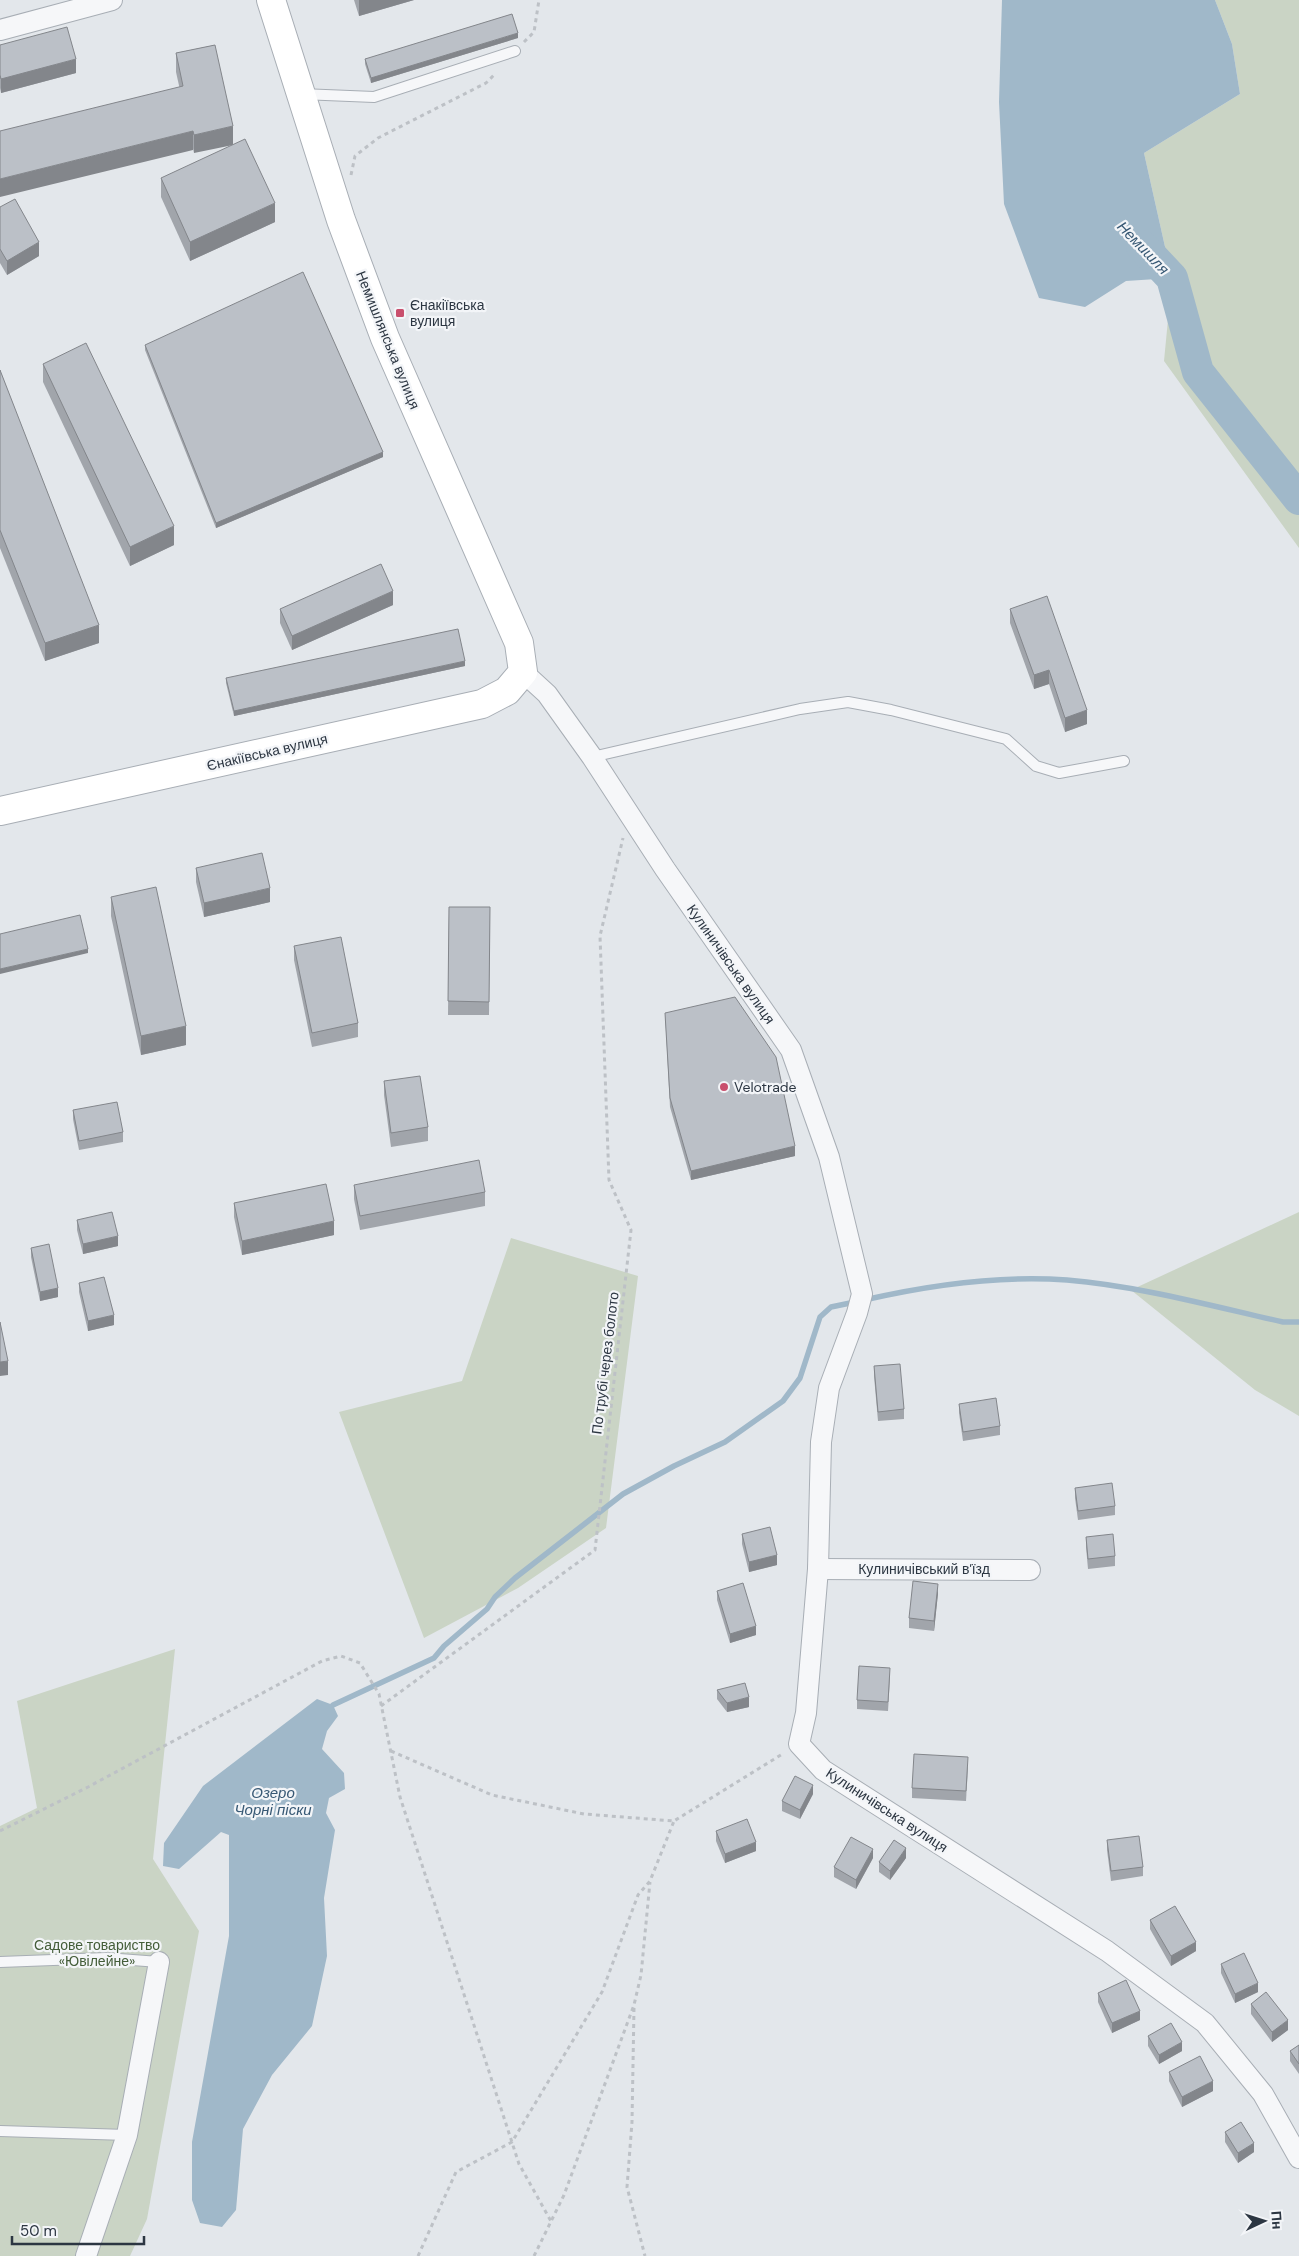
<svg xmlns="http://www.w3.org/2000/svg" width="1299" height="2256" font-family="'DM Sans',sans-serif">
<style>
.green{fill:#cad4c5}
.water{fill:#a0b8c9}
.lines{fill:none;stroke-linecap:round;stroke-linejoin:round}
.stream{stroke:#a0b8c9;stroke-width:5.5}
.river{stroke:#a0b8c9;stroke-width:32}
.lane-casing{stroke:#a8aeb5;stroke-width:12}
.street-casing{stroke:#a8aeb5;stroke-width:22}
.secondary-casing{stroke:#a8aeb5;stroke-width:30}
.path{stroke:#bdc1c6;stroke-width:3;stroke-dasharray:4 4;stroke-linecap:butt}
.lane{stroke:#f6f7f9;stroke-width:10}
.street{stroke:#f6f7f9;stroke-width:20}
.secondary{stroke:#fff;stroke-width:28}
.wall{fill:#a1a5ab}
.shaded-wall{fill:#83868b}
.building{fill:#bbc0c7;stroke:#83868b}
.poi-dot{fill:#c94f6d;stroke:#f3f5f8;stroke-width:2}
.labels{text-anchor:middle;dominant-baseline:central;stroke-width:4.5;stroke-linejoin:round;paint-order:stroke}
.poi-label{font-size:14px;fill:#2c3642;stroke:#f3f5f8;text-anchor:start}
.street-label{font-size:14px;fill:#2c3642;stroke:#f3f5f8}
.park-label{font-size:14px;fill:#445d39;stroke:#f3f5f8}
.water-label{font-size:15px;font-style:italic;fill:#375874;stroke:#f3f5f8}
</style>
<rect width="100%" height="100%" fill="#e3e7eb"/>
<g class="green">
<polygon points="1215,0 1299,0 1299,548 1164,361 1172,278 1144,153 1240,94 1232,44"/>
<polygon points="1299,1212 1299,1321 1295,1322 1299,1322 1299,1416 1255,1390 1131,1290"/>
<polygon points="511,1238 638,1276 606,1528 518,1588 424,1638 339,1412 462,1381"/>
<polygon points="175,1649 153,1859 199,1931 147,2219 130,2256 0,2256 0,1826 37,1808 17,1701"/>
</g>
<g class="water">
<polygon points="1002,0 1215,0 1232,44 1240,94 1144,153 1172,278 1126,281 1085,307 1039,298 1004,204 999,102"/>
<polygon points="317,1699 333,1705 338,1716 327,1731 322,1749 344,1773 345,1789 329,1798 326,1813 335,1830 324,1898 327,1956 312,2026 272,2075 243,2129 236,2210 222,2227 200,2223 192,2200 192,2142 229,1936 229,1835 221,1832 179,1869 163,1866 164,1843 203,1786"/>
</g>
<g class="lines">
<g class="stream">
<path d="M 864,1300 C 929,1285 999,1275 1067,1280 C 1139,1286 1212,1306 1283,1322 L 1299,1322"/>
<polyline points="333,1705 434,1658 444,1646 487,1609 495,1597 515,1578 623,1494 674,1466 725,1442 783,1401 800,1378 820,1317 831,1307 855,1302"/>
</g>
<polyline class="river" points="1142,246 1172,278 1198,372 1299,499"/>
<defs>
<g id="lane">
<polyline points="301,94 374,97 515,51"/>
<polyline points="592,757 800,709 848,702 891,710 1006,739 1036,766 1059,773 1124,761"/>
<polyline points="0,1962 106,1958 159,1962"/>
<polyline points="0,2131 127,2135"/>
</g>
<g id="street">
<polyline points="0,30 112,0"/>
<polyline points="523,672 547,694 592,757 665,869 791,1050 829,1157 862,1294 857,1313 829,1388 821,1442 818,1569 806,1713 799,1744 823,1770 1107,1951 1205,2023 1263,2094 1299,2158"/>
<polyline points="818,1569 1030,1570"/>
<polyline points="86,2256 127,2135 159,1962"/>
</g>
<polyline id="secondary" points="0,811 482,704 507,691 523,672 519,643 385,338 341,220 271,0"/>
</defs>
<use href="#lane" class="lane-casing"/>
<use href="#street" class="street-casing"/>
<use href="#secondary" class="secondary-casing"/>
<g class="path">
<polyline points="524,42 534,32 539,0"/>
<polyline points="351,175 355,156 378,138 486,83 496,73"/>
<polyline points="381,1706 595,1550 631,1230 609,1180 600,936 623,838"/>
<polyline points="391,1751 492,1795 584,1814 674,1821 784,1753"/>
<polyline points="0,1831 88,1787 322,1661 341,1656 360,1663 379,1694 400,1797 519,2164 552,2223"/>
<polyline points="634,2008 632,2122 627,2187 645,2256"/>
<polyline points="418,2256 456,2172 512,2142 602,1992 638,1895 650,1881 674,1821"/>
<polyline points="534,2256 564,2195 634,2005 641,1975 650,1882"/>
</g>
<use href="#lane" class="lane"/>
<use href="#street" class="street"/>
<use href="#secondary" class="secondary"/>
</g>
<g class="wall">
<polygon points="354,0 414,0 359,16"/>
<polygon points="518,38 371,83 365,64 365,59"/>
<polygon points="0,45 76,73 1,93 0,88"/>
<polygon points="215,45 194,153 176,72 176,53"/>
<polygon points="161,178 275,222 190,261 161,197"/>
<polygon points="0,207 39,256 7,275 0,263"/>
<polygon points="145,345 383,457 216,528 145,350"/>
<polygon points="43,364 174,545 130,566 43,382"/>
<polygon points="0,370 99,643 45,661 0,548"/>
<polygon points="393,605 292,650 280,623 280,609"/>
<polygon points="1010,609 1087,724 1065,732 1049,684 1034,689 1010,623"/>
<polygon points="465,666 234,716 226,683 226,678"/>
<polygon points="196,868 270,902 204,917 196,882"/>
<polygon points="111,897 186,1045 141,1055 111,916"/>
<polygon points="449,907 490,907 489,1015 448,1015"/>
<polygon points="294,946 358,1023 358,1037 312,1047 294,960"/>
<polygon points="665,1013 795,1156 691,1180 670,1107"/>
<polygon points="384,1081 428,1127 428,1141 391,1147 384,1095"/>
<polygon points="73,1110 123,1132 123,1142 79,1150 73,1119"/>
<polygon points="354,1185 485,1192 485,1206 360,1230 354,1199"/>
<polygon points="234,1203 334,1235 242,1255 234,1217"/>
<polygon points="77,1220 118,1246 83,1254 77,1230"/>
<polygon points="31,1248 58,1297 40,1301 31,1257"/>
<polygon points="79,1283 114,1325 88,1331 79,1292"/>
<polygon points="874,1366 904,1409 904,1419 878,1421 874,1376"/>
<polygon points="959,1404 1000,1426 1000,1435 963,1441 959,1413"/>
<polygon points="1075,1488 1115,1506 1115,1515 1078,1520 1075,1498"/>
<polygon points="742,1534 777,1565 749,1572 742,1544"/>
<polygon points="1086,1537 1115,1556 1115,1566 1088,1569 1086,1547"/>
<polygon points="717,1591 756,1635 730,1643 717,1600"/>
<polygon points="938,1593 934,1631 909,1628 909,1618"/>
<polygon points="890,1677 888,1711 857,1709 857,1700"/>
<polygon points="717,1690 749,1707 727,1712 717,1699"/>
<polygon points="968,1767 966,1801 912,1798 912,1788"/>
<polygon points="813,1794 800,1819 782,1811 782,1801"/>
<polygon points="716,1831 756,1851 725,1863 716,1841"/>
<polygon points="1107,1840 1143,1867 1143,1876 1111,1881 1107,1850"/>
<polygon points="873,1858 856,1889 834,1877 834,1867"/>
<polygon points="906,1858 890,1880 879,1872 879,1862"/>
<polygon points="1150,1920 1196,1951 1171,1966 1150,1929"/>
<polygon points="1221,1964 1258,1992 1235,2003 1221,1973"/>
<polygon points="1098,1993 1140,2020 1112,2033 1098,2002"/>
<polygon points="1251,2004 1288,2030 1272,2042 1251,2014"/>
<polygon points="1148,2036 1182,2051 1159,2064 1148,2046"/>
<polygon points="1299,2045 1299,2074 1290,2061 1290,2051"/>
<polygon points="1169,2072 1213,2091 1182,2107 1169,2081"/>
<polygon points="1225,2132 1254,2152 1238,2163 1225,2142"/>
</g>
<g class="shaded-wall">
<polygon points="359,0 414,0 359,16"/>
<polygon points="518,33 518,38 371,83 371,78"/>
<polygon points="76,59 76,73 1,93 1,79"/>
<polygon points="233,126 233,145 194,153 194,135"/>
<polygon points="193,131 193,150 0,197 0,179"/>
<polygon points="275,203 275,222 190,261 190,242"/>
<polygon points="39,242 39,256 7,275 7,261"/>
<polygon points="383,452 383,457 216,528 216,523"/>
<polygon points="174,526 174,545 130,566 130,547"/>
<polygon points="393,591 393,605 292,650 292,636"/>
<polygon points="99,625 99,643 45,661 45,643"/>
<polygon points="465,661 465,666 234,716 234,711"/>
<polygon points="1049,670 1049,684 1034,689 1034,675"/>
<polygon points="1087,710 1087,724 1065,732 1065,718"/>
<polygon points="270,888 270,902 204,917 204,903"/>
<polygon points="88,949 88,953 0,974 0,969"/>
<polygon points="186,1026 186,1045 141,1055 141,1036"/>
<polygon points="795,1146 795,1156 691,1180 691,1171"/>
<polygon points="334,1221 334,1235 242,1255 242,1241"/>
<polygon points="118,1236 118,1246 83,1254 83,1244"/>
<polygon points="58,1288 58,1297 40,1301 40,1292"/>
<polygon points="114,1315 114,1325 88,1331 88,1321"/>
<polygon points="8,1361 8,1375 0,1376 0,1362"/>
<polygon points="777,1555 777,1565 749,1572 749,1562"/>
<polygon points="938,1584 938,1593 934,1631 934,1621"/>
<polygon points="756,1626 756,1635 730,1643 730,1634"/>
<polygon points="749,1697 749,1707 727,1712 727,1703"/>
<polygon points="813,1785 813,1794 800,1819 800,1810"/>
<polygon points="756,1842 756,1851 725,1863 725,1854"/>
<polygon points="906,1848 906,1858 890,1880 890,1871"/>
<polygon points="873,1849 873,1858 856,1889 856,1880"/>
<polygon points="1196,1942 1196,1951 1171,1966 1171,1956"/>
<polygon points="1258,1983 1258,1992 1235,2003 1235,1994"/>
<polygon points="1140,2011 1140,2020 1112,2033 1112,2023"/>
<polygon points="1288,2020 1288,2030 1272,2042 1272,2032"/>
<polygon points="1182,2042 1182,2051 1159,2064 1159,2055"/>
<polygon points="1213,2081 1213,2091 1182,2107 1182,2097"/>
<polygon points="1254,2143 1254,2152 1238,2163 1238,2153"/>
</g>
<g class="building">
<polygon points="512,14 518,33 371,78 365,59"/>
<polygon points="67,27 76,59 1,79 0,75 0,45"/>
<polygon points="215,45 233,126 194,135 193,131 0,179 0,131 183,86 176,53"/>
<polygon points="245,139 275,203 190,242 161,178"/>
<polygon points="15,199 39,242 7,261 0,249 0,207"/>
<polygon points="303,272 383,452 216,523 145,345"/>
<polygon points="86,343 174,526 130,547 43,364"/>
<polygon points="0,370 99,625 45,643 0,530"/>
<polygon points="381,564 393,591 292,636 280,609"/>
<polygon points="1047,596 1087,710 1065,718 1049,670 1034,675 1010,609"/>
<polygon points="458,629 465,661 234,711 226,678"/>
<polygon points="262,853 270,888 204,903 196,868"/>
<polygon points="156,887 186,1026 141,1036 111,897"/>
<polygon points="449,907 490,907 489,1002 448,1001"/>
<polygon points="80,915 88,949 0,969 0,934"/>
<polygon points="341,937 358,1023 312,1033 294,946"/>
<polygon points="735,997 776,1057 795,1146 691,1171 670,1098 665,1013"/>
<polygon points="420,1076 428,1127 391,1133 384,1081"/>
<polygon points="117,1102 123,1132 79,1141 73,1110"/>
<polygon points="479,1160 485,1192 360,1216 354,1185"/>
<polygon points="326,1184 334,1221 242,1241 234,1203"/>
<polygon points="112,1212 118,1236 83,1244 77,1220"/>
<polygon points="49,1244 58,1288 40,1292 31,1248"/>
<polygon points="104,1277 114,1315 88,1321 79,1283"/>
<polygon points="0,1322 8,1361 0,1362"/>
<polygon points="900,1364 904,1409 878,1412 874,1366"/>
<polygon points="996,1398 1000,1426 963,1432 959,1404"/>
<polygon points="1112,1483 1115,1506 1078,1511 1075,1488"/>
<polygon points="770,1527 777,1555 749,1562 742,1534"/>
<polygon points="1113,1534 1115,1556 1088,1559 1086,1537"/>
<polygon points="913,1581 938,1584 934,1621 909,1618"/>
<polygon points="743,1583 756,1626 730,1634 717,1591"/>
<polygon points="859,1666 890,1668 888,1702 857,1700"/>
<polygon points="745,1683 749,1697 727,1703 717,1690"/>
<polygon points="914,1754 968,1757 966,1791 912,1788"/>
<polygon points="795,1776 813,1785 800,1810 782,1801"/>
<polygon points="747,1819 756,1842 725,1854 716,1831"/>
<polygon points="1139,1836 1143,1867 1111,1871 1107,1840"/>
<polygon points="851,1837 873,1849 856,1880 834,1867"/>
<polygon points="894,1840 906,1848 890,1871 879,1862"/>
<polygon points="1175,1906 1196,1942 1171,1956 1150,1920"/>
<polygon points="1244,1953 1258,1983 1235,1994 1221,1964"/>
<polygon points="1126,1980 1140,2011 1112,2023 1098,1993"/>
<polygon points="1266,1992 1288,2020 1272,2032 1251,2004"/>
<polygon points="1171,2023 1182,2042 1159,2055 1148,2036"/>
<polygon points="1299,2045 1299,2064 1290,2051"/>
<polygon points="1200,2056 1213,2081 1182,2097 1169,2072"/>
<polygon points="1241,2122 1254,2143 1238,2153 1225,2132"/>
</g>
<g class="poi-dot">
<rect x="395" y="308" width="10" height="10" rx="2.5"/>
<circle cx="724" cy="1087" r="5"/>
</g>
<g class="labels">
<g class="poi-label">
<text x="410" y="305">Єнакіївська<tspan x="410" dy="16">вулиця</tspan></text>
<text x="734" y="1087">Velotrade</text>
</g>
<g class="street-label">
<text transform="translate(388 340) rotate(68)">Немишлянська вулиця</text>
<text transform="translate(267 752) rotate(-13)">Єнакіївська вулиця</text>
<text transform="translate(731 964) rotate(55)">Кулиничівська вулиця</text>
<text transform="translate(605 1363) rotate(-83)">По трубі через болото</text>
<text x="924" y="1569">Кулиничівський в'їзд</text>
<text transform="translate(887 1810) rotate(33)">Кулиничівська вулиця</text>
</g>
<g class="park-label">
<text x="97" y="1945">Садове товариство<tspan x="97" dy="16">«Ювілейне»</tspan></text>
</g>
<g class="water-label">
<text transform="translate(1143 248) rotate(46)">Немишля</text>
<text x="273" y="1793">Озеро<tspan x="273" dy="17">Чорні піски</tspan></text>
</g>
</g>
<g transform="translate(1264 2221) rotate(86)" stroke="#f3f5f8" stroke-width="4" paint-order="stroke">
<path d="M0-4L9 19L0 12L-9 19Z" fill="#2c3642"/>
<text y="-8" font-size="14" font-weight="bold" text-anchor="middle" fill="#2c3642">Пн</text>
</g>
<path d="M12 2236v8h132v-8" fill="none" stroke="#2c3642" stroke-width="2.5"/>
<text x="20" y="2236" font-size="15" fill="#2c3642" stroke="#f3f5f8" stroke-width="4" paint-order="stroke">50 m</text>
</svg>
